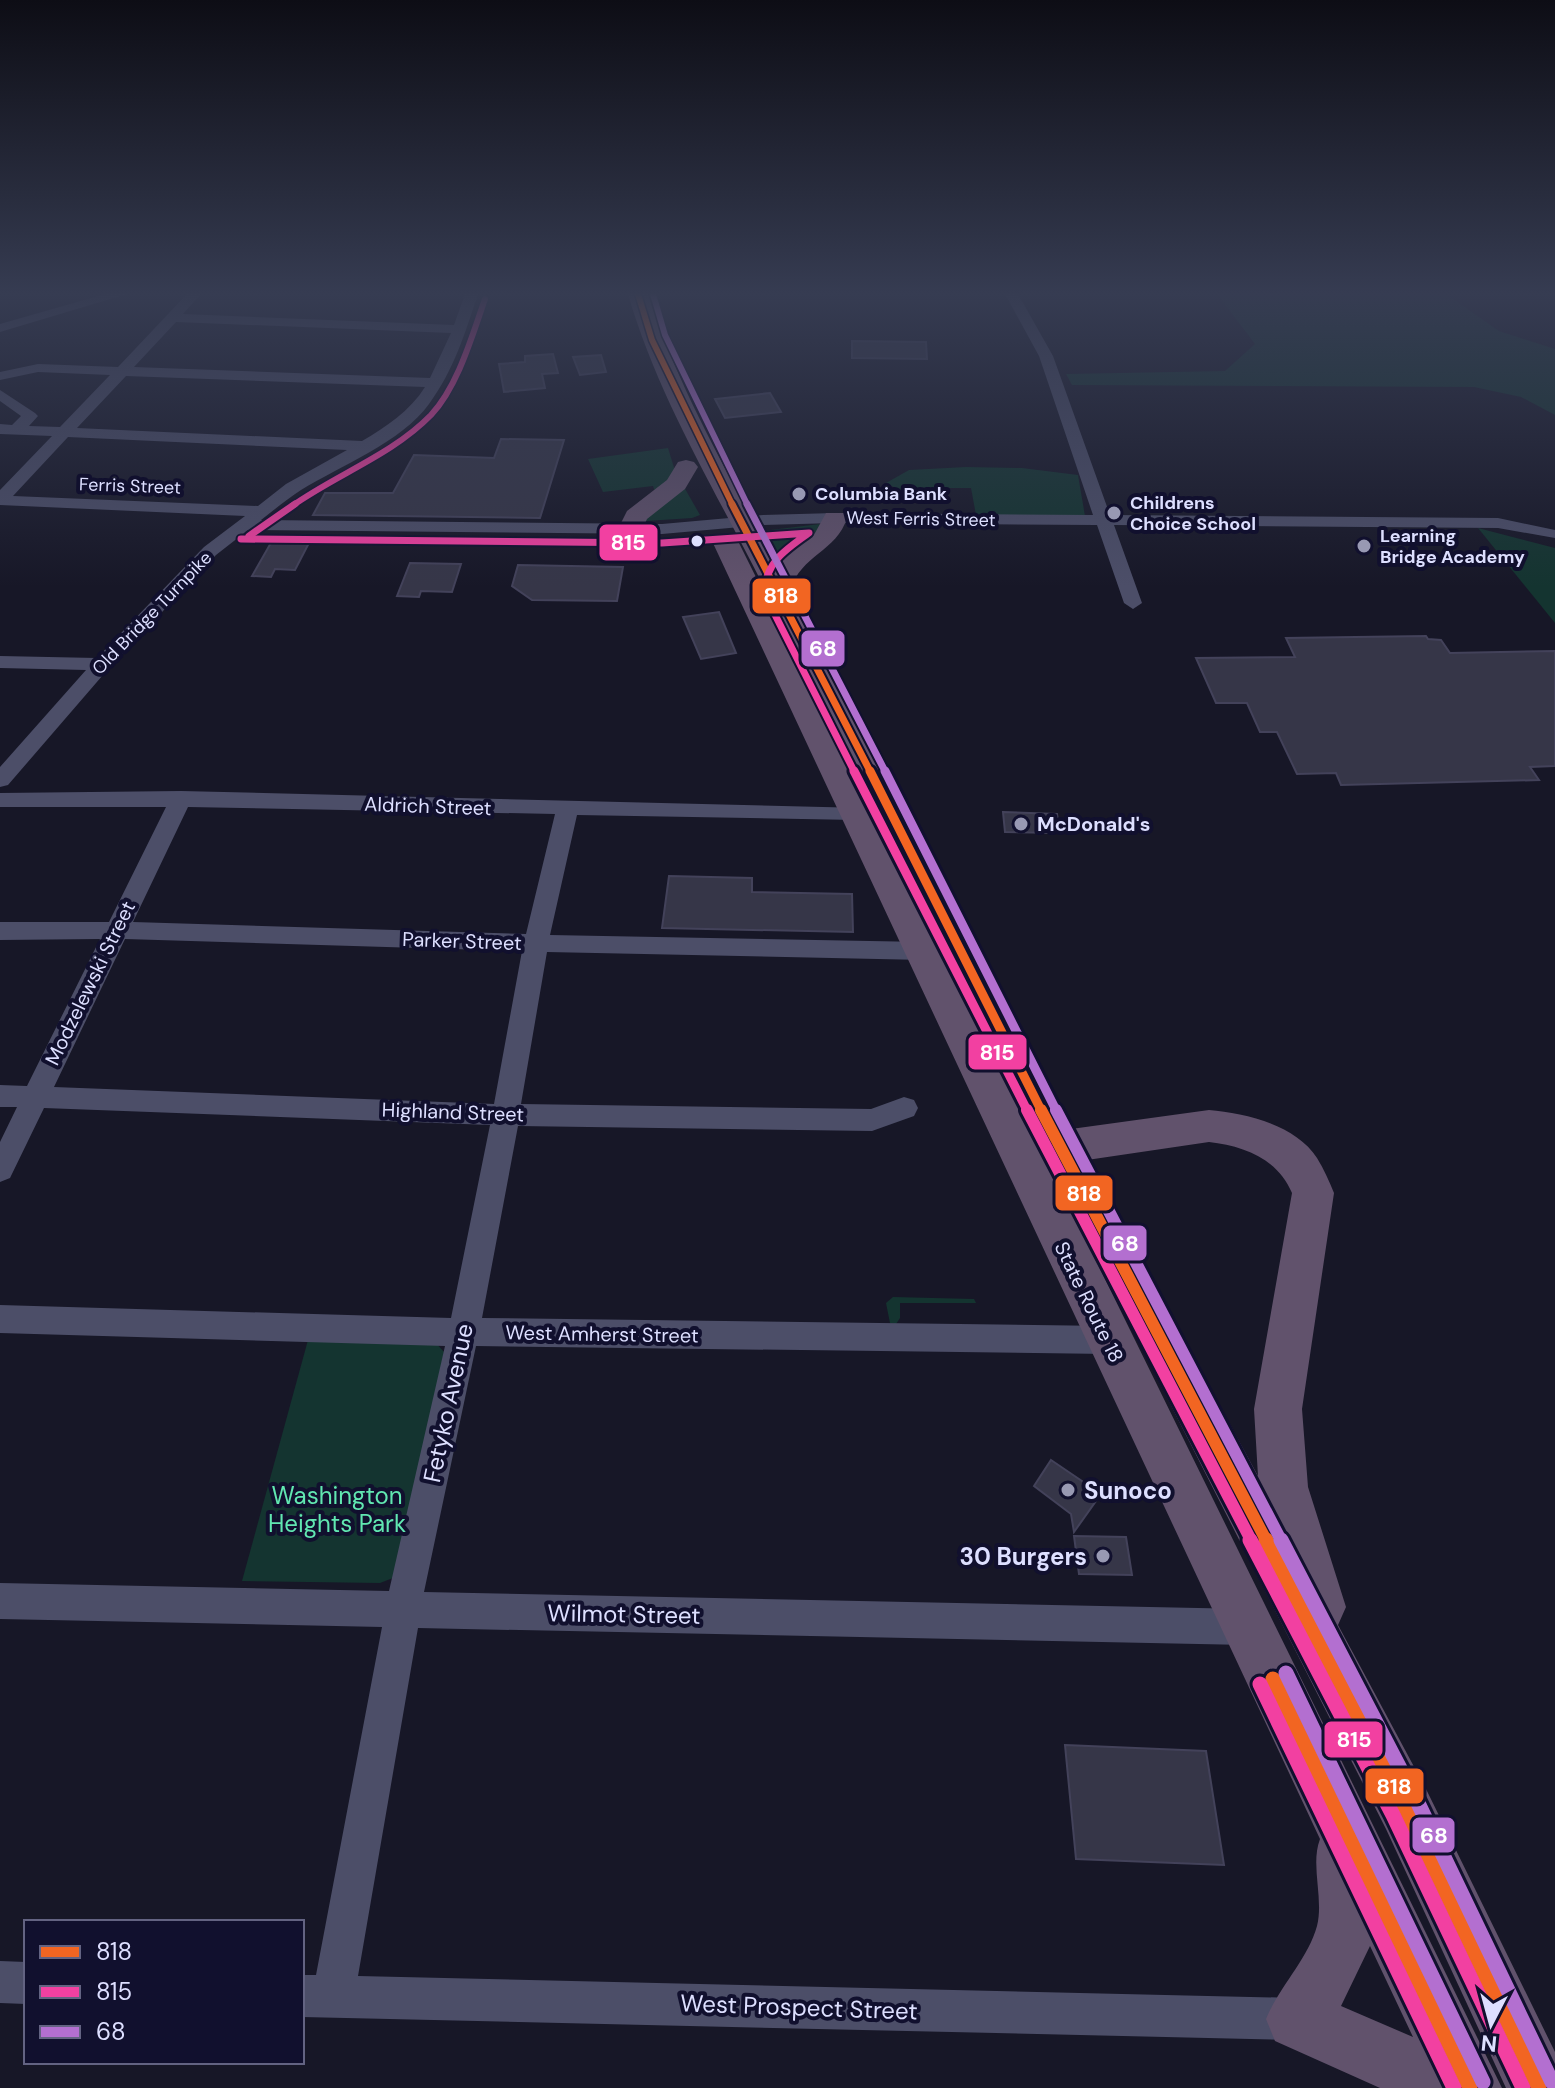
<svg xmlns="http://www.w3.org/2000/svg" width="1555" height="2088" font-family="'DM Sans',sans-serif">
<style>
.green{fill:#143430}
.building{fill:#363648;stroke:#43425a;stroke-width:2}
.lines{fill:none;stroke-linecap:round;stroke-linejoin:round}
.minor{fill:#4c4e68;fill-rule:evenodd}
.highway{fill:#61526c;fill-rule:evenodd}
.bus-1-far4-casing{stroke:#11102e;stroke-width:9}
.bus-1-far3-casing{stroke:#11102e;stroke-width:11}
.bus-1-far2-casing{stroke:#11102e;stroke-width:15}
.bus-1-far1-casing{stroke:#11102e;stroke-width:18}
.bus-1-casing{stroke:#11102e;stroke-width:21}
.bus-2-far4-casing{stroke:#11102e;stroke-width:9}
.bus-2-far3-casing{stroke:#11102e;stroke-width:11}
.bus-2-far2-casing{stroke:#11102e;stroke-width:15}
.bus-2-far1-casing{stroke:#11102e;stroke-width:18}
.bus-2-casing{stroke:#11102e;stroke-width:21}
.bus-3-far4-casing{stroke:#11102e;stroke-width:9}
.bus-3-far3-casing{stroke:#11102e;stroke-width:11}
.bus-3-far2-casing{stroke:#11102e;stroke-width:15}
.bus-3-far1-casing{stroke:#11102e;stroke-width:18}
.bus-3-casing{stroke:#11102e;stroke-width:21}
.bus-1-far4{stroke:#f26522;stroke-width:6}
.bus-1-far3{stroke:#f26522;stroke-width:7}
.bus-1-far2{stroke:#f26522;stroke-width:9}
.bus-1-far1{stroke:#f26522;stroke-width:12}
.bus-1{stroke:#f26522;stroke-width:15}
.bus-2-far4{stroke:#f240a1;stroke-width:6}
.bus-2-far3{stroke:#f240a1;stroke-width:7}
.bus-2-far2{stroke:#f240a1;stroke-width:9}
.bus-2-far1{stroke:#f240a1;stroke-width:12}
.bus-2{stroke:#f240a1;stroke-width:15}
.bus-3-far4{stroke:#b36fd0;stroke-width:6}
.bus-3-far3{stroke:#b36fd0;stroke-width:7}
.bus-3-far2{stroke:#b36fd0;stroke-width:9}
.bus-3-far1{stroke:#b36fd0;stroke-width:12}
.bus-3{stroke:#b36fd0;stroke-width:15}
.poi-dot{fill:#9899b3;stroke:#11102e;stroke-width:3}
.bus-dot{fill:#dddfff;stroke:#11102e;stroke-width:3}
.labels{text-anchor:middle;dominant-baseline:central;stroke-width:8;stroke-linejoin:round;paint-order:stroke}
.far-street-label{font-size:18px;fill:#dddfff;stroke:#11102e}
.far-poi-label{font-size:18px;font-weight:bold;fill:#dddfff;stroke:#11102e;text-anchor:start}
.street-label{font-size:20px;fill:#dddfff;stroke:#11102e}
.poi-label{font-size:20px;font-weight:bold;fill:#dddfff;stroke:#11102e;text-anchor:start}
.near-street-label{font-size:24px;fill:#dddfff;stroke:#11102e}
.near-poi-label{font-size:24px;font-weight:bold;fill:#dddfff;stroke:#11102e;text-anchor:start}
.near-park-label{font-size:24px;fill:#61e7b1;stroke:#11102e}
.line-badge{stroke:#11102e;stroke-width:3}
.badge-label{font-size:22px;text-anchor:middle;font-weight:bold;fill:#fff}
</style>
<rect width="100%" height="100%" fill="#171727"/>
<g class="green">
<polygon points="1217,294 1446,294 1499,331 1555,349 1555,415 1521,397 1474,387 1072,385 1066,374 1225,371 1255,344"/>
<polygon points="668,448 676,474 655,492 653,486 603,492 588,459"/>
<polygon points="966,467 1022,468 1078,475 1085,516 976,515 971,488 925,488 925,497 903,497 905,493 886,483 909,470"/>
<polygon points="684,487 700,515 692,518 646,521 646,518"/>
<polygon points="820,524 825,525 783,561 779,561 761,531"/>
<polygon points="1478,528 1555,548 1555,623"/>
<polygon points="893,1297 974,1299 976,1303 900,1303 900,1318 896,1324 890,1323 886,1303"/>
<polygon points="308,1340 435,1342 444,1352 398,1576 380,1583 242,1581"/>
</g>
<g class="building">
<polygon points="852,341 926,342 927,359 852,358"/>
<polygon points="553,354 558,373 542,374 545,388 504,392 499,364 525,362 525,356"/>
<polygon points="601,355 606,372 580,375 573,357"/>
<polygon points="770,393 781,412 725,418 715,399"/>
<polygon points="501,439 564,440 540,518 313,515 325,493 393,493 414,455 494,458"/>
<polygon points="272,541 310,541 295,570 275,569 271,577 252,576"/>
<polygon points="410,563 461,564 452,592 421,591 419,597 397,596"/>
<polygon points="518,565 623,567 617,601 532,600 512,586"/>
<polygon points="719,612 736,653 701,659 683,617"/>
<polygon points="1426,636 1428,639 1441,640 1450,653 1555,651 1555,766 1530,767 1539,780 1341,785 1336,773 1297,774 1277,732 1260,732 1247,703 1216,703 1196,658 1295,657 1286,638"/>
<polygon points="1003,812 1057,814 1060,833 1005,832"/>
<polygon points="669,876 752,878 752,892 852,894 853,932 662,928"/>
<polygon points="1051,1460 1101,1494 1074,1532 1071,1514 1034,1486"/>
<polygon points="1074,1536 1126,1537 1132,1575 1079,1574"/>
<polygon points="1065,1745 1206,1751 1224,1865 1076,1859"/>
</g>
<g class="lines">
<g class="minor">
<polygon points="105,294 127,294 0,332 0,324"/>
<path d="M 187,294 L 201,294 L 183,314 L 454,325 L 465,294 L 478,294 C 465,333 454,370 429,404 C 402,442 340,466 301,490 C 287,499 274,510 261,520 L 662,524 L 763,515 L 835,513 L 1093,515 L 1039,356 L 1005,294 L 1018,294 L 1053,356 L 1110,515 L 1498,518 L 1555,530 L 1555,538 L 1498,528 L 1114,525 L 1142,603 L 1133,609 L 1124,603 L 1097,525 L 835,523 L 763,525 L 662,534 L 248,530 L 216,555 L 109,668 L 8,785 L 0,787 L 0,767 L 86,670 L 0,668 L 0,656 L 97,658 L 204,547 L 245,516 L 0,505 L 0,490 L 52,436 L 0,434 L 0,424 L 12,425 L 21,416 L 0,401 L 0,390 L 35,413 L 38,416 L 29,426 L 60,427 L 110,375 L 38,372 L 0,380 L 0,372 L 38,364 L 118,367 ZM 176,322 L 451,333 L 430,378 L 134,367 ZM 126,376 L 425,387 C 410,411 386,427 362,441 L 77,428 ZM 68,437 L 347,450 L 286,484 L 258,506 L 13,496 Z"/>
<path d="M 181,791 L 864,808 L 867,813 L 864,818 L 856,820 L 577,815 L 550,935 L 924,942 L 933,945 L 936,951 L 933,957 L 924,960 L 547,952 L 521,1104 L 871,1109 L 904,1097 L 914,1100 L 918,1108 L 914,1116 L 872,1131 L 518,1126 L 482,1318 L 1108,1326 L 1119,1330 L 1124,1340 L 1119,1350 L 1108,1354 L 476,1346 L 424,1592 L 1247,1609 L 1260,1614 L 1265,1627 L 1260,1640 L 1247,1645 L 418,1628 L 358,1976 L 1297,1998 L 1312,2004 L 1318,2019 L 1312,2034 L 1297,2040 L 302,2017 L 302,1975 L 316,1975 L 382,1627 L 0,1619 L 0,1583 L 389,1591 L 445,1346 L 0,1333 L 0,1305 L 451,1318 L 490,1125 L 44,1108 L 10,1178 L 0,1182 L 0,1142 L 17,1107 L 0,1107 L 0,1085 L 27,1086 L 100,939 L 0,940 L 0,922 L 109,922 L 166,807 L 0,807 L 0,793 ZM 188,807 L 555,814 L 526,934 L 133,922 ZM 125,939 L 522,951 L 494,1104 L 54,1087 Z"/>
<polygon points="0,1961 26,1962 26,2004 0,2003"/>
</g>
<g class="highway">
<path d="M 628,294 L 648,294 C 678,388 729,476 777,563 L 815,533 L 826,513 L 844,513 L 847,518 C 837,551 800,556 791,589 L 1071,1129 L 1209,1110 C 1245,1113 1296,1125 1317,1158 C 1324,1169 1329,1181 1334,1193 L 1302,1409 L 1308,1487 L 1346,1607 L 1338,1625 L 1426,1789 L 1555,2052 L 1555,2088 L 1506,2088 L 1386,1829 L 1054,1175 L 1502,2088 L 1380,2088 L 1275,2041 L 1266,2019 C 1279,1987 1308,1959 1317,1926 C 1324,1898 1310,1865 1320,1839 L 712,541 L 716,536 L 734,536 L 738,541 L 1037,1142 C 948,960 858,778 768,595 C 719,496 659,401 628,294 ZM 1209,1142 C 1244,1146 1278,1159 1292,1193 L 1254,1409 L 1258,1476 L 1087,1160 ZM 1370,1946 L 1413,2037 L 1341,2006 Z"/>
<polygon points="686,460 694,462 698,467 685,489 647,519 640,534 622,534 618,529 627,511 667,480 678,462"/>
</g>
<defs>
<polyline id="bus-1-far4" points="638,294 652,340 733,506"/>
<polyline id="bus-1-far3" points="732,504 871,773"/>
<polyline id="bus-1-far2" points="870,771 1042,1112"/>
<polyline id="bus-1-far1" points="1041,1110 1267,1542"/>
<g id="bus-1">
<polyline points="1266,1540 1406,1809 1539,2088"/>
<polyline points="1273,1679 1470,2088"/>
</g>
<path id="bus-2-far4" d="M 292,506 C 337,474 392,455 431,415 C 458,386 472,336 485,299"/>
<g id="bus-2-far3">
<polyline points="249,536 295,504"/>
<path d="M 241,539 L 662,543 L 809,533 C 786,549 763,564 765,595 L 855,773"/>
</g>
<polyline id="bus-2-far2" points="854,771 1028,1112"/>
<polyline id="bus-2-far1" points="1027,1110 1252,1542"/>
<g id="bus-2">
<polyline points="1250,1540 1393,1815 1523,2088"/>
<polyline points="1260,1684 1454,2088"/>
</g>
<polyline id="bus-3-far4" points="653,294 665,335 748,506"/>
<polyline id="bus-3-far3" points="747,504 886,773"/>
<polyline id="bus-3-far2" points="885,771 1057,1112"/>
<polyline id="bus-3-far1" points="1056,1110 1282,1542"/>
<g id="bus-3">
<polyline points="1281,1540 1418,1803 1552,2082"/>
<polyline points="1286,1673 1483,2082"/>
</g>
</defs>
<use href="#bus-1-far4" class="bus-1-far4-casing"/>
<use href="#bus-1-far3" class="bus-1-far3-casing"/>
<use href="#bus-1-far2" class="bus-1-far2-casing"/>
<use href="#bus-1-far1" class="bus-1-far1-casing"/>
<use href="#bus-1" class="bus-1-casing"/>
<use href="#bus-2-far4" class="bus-2-far4-casing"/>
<use href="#bus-2-far3" class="bus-2-far3-casing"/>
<use href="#bus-2-far2" class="bus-2-far2-casing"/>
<use href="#bus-2-far1" class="bus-2-far1-casing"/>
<use href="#bus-2" class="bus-2-casing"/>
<use href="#bus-3-far4" class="bus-3-far4-casing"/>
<use href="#bus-3-far3" class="bus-3-far3-casing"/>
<use href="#bus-3-far2" class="bus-3-far2-casing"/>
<use href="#bus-3-far1" class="bus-3-far1-casing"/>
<use href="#bus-3" class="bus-3-casing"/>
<use href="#bus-1-far4" class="bus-1-far4"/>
<use href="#bus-1-far3" class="bus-1-far3"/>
<use href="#bus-1-far2" class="bus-1-far2"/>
<use href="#bus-1-far1" class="bus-1-far1"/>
<use href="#bus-1" class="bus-1"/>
<use href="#bus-2-far4" class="bus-2-far4"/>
<use href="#bus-2-far3" class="bus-2-far3"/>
<use href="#bus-2-far2" class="bus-2-far2"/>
<use href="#bus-2-far1" class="bus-2-far1"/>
<use href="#bus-2" class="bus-2"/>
<use href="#bus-3-far4" class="bus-3-far4"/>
<use href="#bus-3-far3" class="bus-3-far3"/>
<use href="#bus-3-far2" class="bus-3-far2"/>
<use href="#bus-3-far1" class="bus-3-far1"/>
<use href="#bus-3" class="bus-3"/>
</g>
<linearGradient id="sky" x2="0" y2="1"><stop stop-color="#0d0d15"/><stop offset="0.5" stop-color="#363c52"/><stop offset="1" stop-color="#363c52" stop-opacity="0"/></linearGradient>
<rect width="1555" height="587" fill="url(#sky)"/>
<g class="poi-dot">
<circle cx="799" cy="494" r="8"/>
<circle cx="1114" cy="513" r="8"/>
<circle cx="1364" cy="546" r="8"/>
<circle cx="1021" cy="824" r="8"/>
<circle cx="1068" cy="1490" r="8"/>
<circle cx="1103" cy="1556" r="8"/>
</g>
<circle class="bus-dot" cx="697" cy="541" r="7"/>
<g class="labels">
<g class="far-street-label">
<text transform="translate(130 486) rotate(2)">Ferris Street</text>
<text transform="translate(921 519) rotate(1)">West Ferris Street</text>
<text transform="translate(152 613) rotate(-46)">Old Bridge Turnpike</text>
</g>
<g class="far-poi-label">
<text x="815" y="494">Columbia Bank</text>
<text x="1130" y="503">Childrens<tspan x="1130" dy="21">Choice School</tspan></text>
<text x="1380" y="536">Learning<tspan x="1380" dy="21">Bridge Academy</tspan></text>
</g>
<g class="street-label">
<text transform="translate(428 806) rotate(2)">Aldrich Street</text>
<text transform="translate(462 941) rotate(2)">Parker Street</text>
<text transform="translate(90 983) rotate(-64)">Modzelewski Street</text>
<text transform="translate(453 1112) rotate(2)">Highland Street</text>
<text transform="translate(1089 1302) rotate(64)">State Route 18</text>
<text transform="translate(602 1334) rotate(1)">West Amherst Street</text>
</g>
<g class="poi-label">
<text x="1037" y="824">McDonald's</text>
</g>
<g class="near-street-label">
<text transform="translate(448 1403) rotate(-78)">Fetyko Avenue</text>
<text transform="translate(624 1614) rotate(1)">Wilmot Street</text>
<text transform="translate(799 2007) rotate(2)">West Prospect Street</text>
</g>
<g class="near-poi-label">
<text x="1084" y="1490">Sunoco</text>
<text x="1087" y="1556" text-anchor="end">30 Burgers</text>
</g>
<g class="near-park-label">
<text x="337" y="1495">Washington<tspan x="337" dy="28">Heights Park</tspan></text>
</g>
</g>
<g class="line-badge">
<rect x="598" y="523" width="61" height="39" rx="8" fill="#f240a1"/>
<rect x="751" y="577" width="61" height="38" rx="8" fill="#f26522"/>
<rect x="800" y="629" width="46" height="39" rx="8" fill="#b36fd0"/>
<rect x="967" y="1033" width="61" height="38" rx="8" fill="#f240a1"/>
<rect x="1054" y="1174" width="60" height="38" rx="8" fill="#f26522"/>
<rect x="1102" y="1224" width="46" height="38" rx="8" fill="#b36fd0"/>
<rect x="1323" y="1720" width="61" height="39" rx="8" fill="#f240a1"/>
<rect x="1364" y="1767" width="61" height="38" rx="8" fill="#f26522"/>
<rect x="1411" y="1816" width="45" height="38" rx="8" fill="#b36fd0"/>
</g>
<g class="badge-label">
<text x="628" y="550">815</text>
<text x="781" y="603">818</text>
<text x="823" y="656">68</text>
<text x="997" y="1060">815</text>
<text x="1084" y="1201">818</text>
<text x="1125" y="1251">68</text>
<text x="1354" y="1747">815</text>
<text x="1394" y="1794">818</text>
<text x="1434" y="1843">68</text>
</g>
<rect x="24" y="1920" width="280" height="144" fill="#11102e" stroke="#636382" stroke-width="2"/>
<rect x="40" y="1946" width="40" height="12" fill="#f26522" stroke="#636382" stroke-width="2"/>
<text x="96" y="1960" font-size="24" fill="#dddfff">818</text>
<rect x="40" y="1986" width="40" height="12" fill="#f240a1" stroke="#636382" stroke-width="2"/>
<text x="96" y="2000" font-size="24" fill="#dddfff">815</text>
<rect x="40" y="2026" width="40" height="12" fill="#b36fd0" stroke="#636382" stroke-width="2"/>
<text x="96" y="2040" font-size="24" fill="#dddfff">68</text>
<g transform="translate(1491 2024) rotate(186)" stroke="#11102e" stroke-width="6" paint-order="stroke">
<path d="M0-6L14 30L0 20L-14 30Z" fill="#dddfff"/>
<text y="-12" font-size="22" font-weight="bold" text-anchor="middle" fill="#dddfff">N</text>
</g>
</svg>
